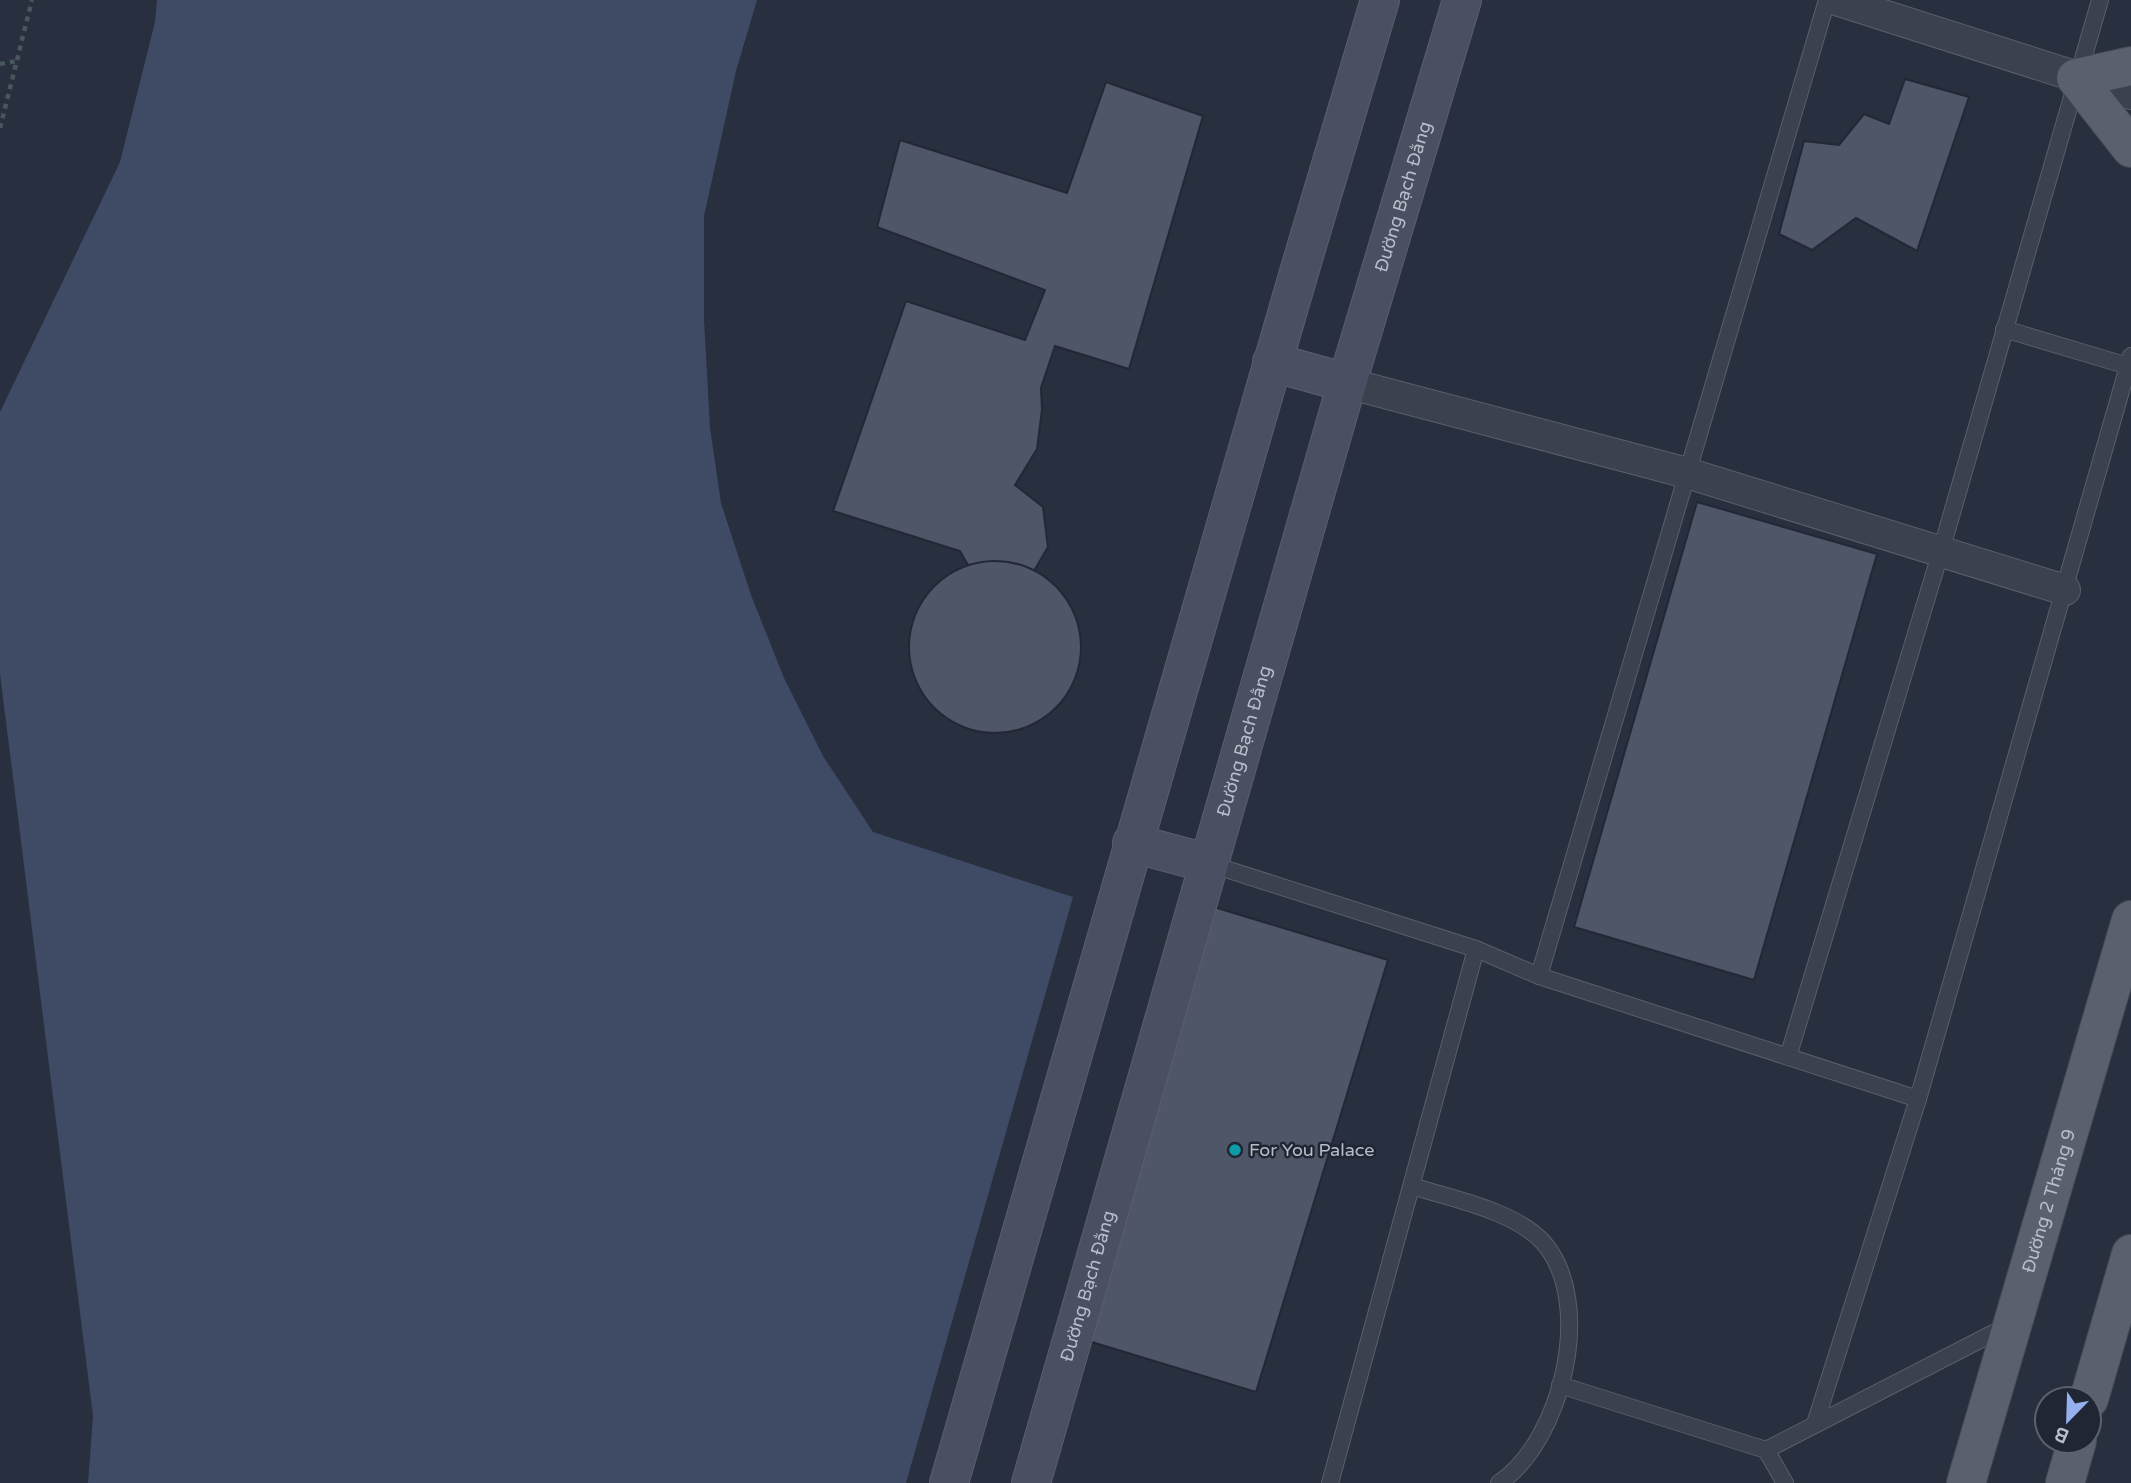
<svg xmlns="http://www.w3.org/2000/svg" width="2131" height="1483" font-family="'Varela Round',sans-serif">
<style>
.water{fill:#3f4b65}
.building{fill:#4e5667;stroke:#222835;stroke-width:2}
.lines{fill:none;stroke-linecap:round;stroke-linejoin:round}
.lane-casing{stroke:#595f6c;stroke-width:18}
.street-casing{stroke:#595f6c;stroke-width:32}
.secondary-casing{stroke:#595f6c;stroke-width:40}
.primary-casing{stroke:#454a57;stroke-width:40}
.path{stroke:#48575c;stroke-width:4.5;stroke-dasharray:5 5;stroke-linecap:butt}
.lane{stroke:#3b414e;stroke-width:16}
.street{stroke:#3b414e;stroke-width:30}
.secondary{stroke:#4a5061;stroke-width:38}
.primary{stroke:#5a606e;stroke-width:38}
.culture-dot{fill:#0f9aa8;stroke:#202633;stroke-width:2.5}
.labels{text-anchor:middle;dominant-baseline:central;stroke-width:5;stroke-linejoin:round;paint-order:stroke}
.street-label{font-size:18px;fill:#b8bdc9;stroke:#202633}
.poi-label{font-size:18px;fill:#b8bdc9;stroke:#202633;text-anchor:start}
</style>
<rect width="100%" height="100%" fill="#282f3e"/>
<polygon class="water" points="157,0 757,0 736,71 704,216 704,320 710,428 721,503 751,595 784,678 823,756 873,832 1073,897 906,1483 88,1483 93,1416 0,674 0,412 120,162 155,22"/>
<g class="building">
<polygon points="1905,79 1969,97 1917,251 1856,218 1812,250 1779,234 1804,141 1839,145 1864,114 1889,124"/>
<polygon points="1106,82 1203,116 1129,369 1055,346 1041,388 1042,410 1037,449 1015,485 1043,507 1048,547 1034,571 968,565 960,551 833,511 906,301 1025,340 1045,290 877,227 900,140 1067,193"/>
<polygon points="1697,502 1877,554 1754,980 1574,927"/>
<circle cx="995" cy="647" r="86"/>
<polygon points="1214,907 1388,960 1256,1392 1082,1339"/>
</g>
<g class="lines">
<defs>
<g id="lane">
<polyline points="2004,329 2128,366"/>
<polyline points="1207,863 1476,949 1539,976 1918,1099"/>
<polyline points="1539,976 1827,0"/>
<polyline points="1788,1057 1941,551 2100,0"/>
<path d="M 1412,1186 C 1452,1199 1513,1210 1543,1242 C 1596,1302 1562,1441 1499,1483"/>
<polyline points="1560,1385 1766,1450 1785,1483"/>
<polyline points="1815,1424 1918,1099 2131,356"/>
<polyline points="1766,1450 2009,1325"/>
<polyline points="1330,1483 1476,949"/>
</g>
<g id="street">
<polyline points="1836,0 2131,94"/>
<polyline points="1347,383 1687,473 2065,590"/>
</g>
<g id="secondary">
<polyline points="1272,362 1347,383"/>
<polyline points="1132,843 1207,863"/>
<path d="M 949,1483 C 1091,988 1232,493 1380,0"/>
<path id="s1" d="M 1031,1483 L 1347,383 L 1462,0"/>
</g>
<g id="primary">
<polyline points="2131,66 2076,78 2131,148"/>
<polyline points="2089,1399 2131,1254"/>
<path id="s2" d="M 1966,1483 L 2131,920"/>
<polyline points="2065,1483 2077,1441"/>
</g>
</defs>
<use href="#lane" class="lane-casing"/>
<use href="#street" class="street-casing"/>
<use href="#secondary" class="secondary-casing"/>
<use href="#primary" class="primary-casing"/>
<g class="path">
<polyline points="0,64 17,61"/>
<polyline points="0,128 32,0"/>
</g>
<use href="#lane" class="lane"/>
<use href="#street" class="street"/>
<use href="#secondary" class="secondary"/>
<use href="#primary" class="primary"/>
</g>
<circle class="culture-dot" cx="1235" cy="1150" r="7"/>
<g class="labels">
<g class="street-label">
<text stroke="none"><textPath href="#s1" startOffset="1339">Đường Bạch Đằng</textPath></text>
<text stroke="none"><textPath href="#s1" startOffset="772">Đường Bạch Đằng</textPath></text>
<text stroke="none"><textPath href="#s2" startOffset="294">Đường 2 Tháng 9</textPath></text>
<text stroke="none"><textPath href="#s1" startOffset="205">Đường Bạch Đằng</textPath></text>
</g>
<g class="poi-label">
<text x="1249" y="1150">For You Palace</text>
</g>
</g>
<g transform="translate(2068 1420) rotate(203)"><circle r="33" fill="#202633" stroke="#5d626f" stroke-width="2"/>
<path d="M0-5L12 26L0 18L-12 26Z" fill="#96b0ef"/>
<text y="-10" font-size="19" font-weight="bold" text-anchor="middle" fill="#b8bdc9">B</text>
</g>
</svg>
